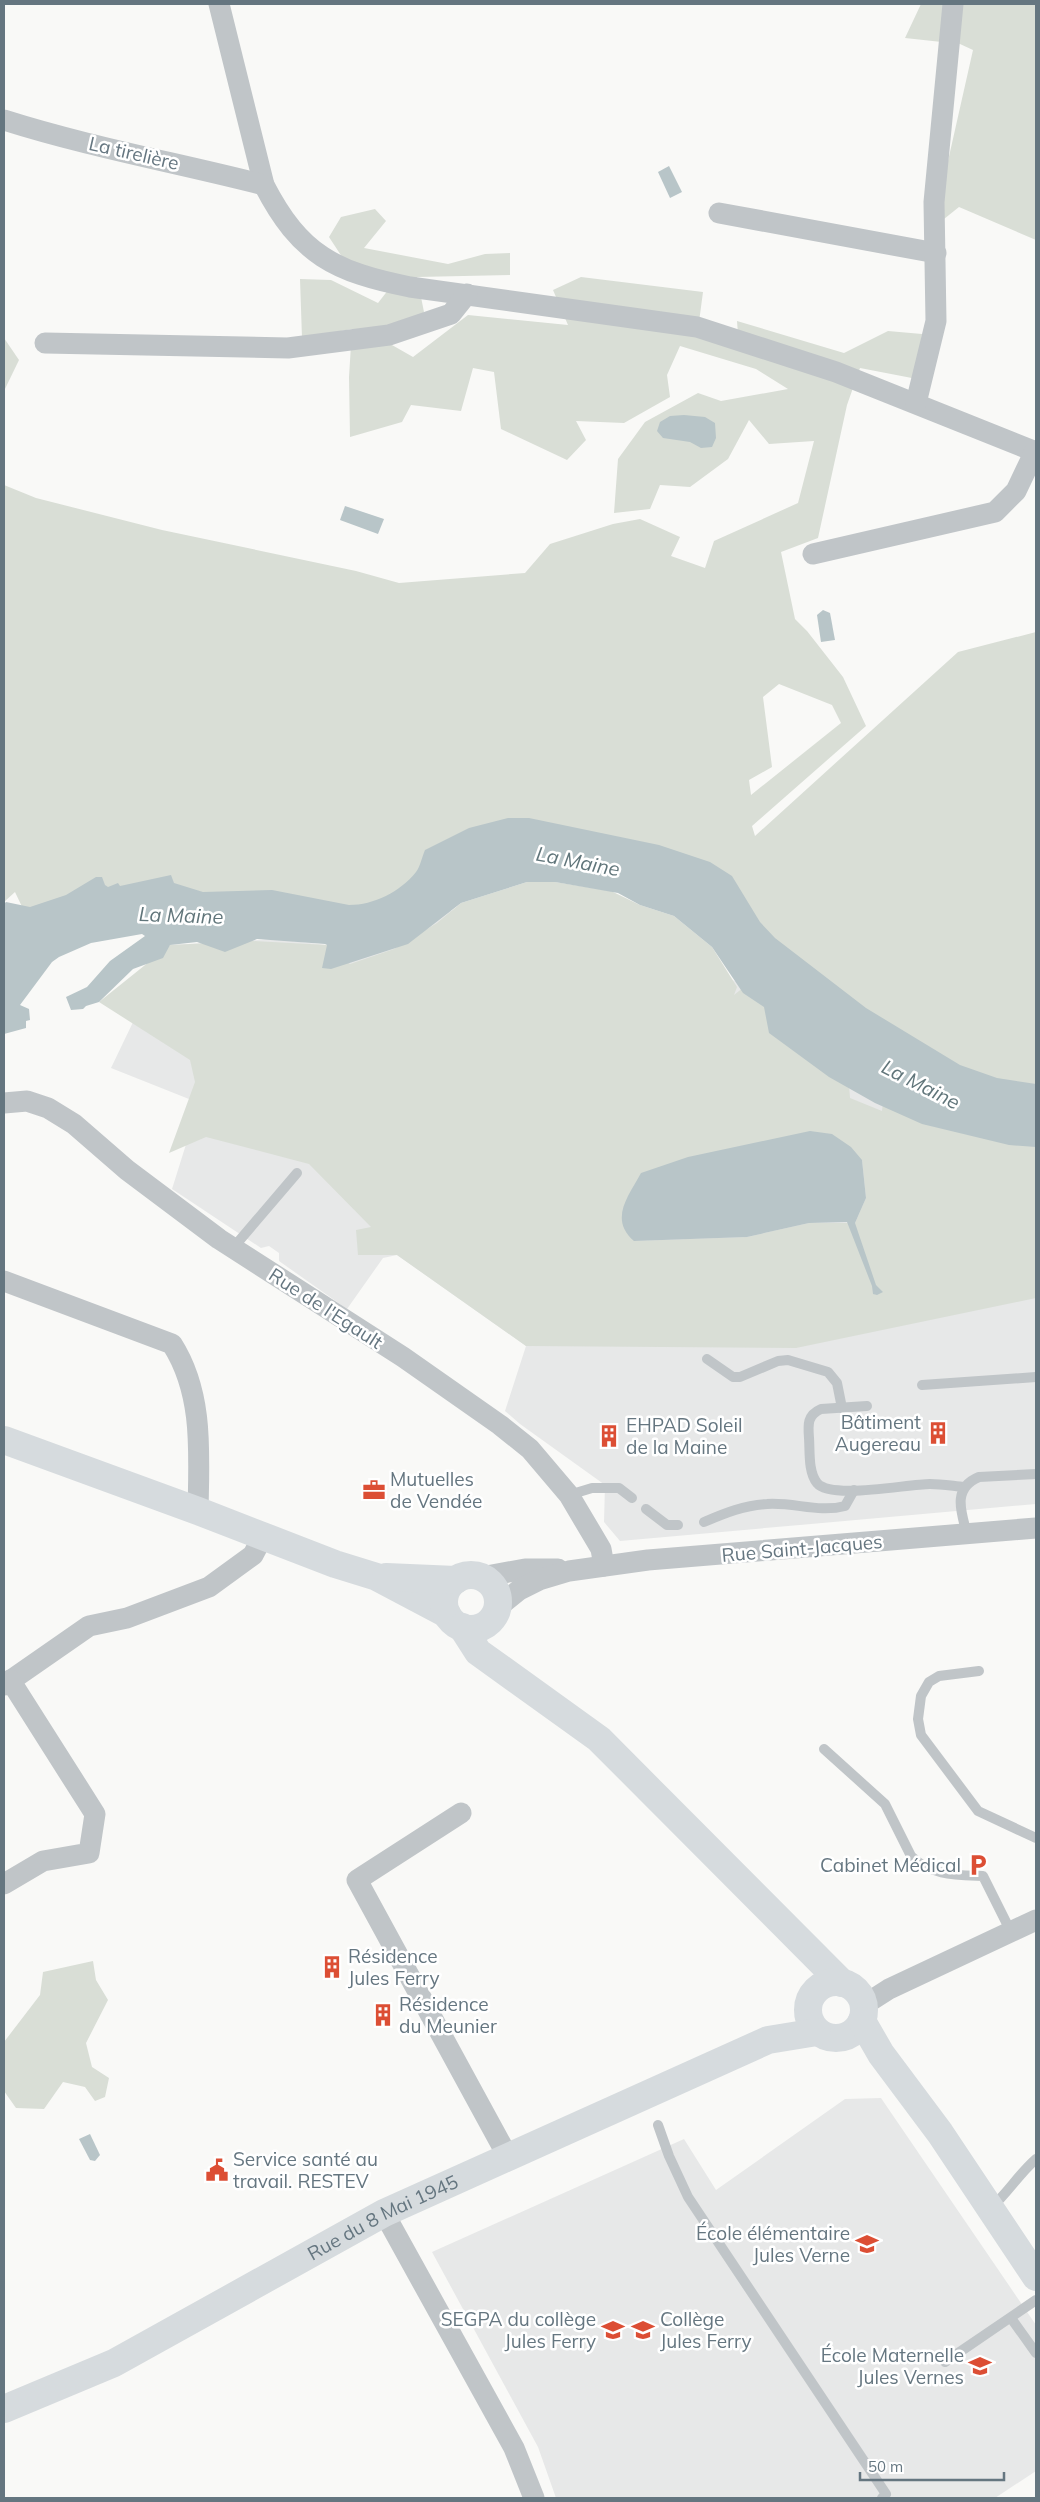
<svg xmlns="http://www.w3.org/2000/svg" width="1040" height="2502" font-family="Mulish,sans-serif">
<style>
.built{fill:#e7e8e8}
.green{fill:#d9ded6;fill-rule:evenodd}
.water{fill:#b8c5c8}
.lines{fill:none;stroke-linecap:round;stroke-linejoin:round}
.lane{stroke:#c0c5c8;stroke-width:10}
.street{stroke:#c0c5c8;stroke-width:21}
.secondary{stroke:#d6dbde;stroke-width:28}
.labels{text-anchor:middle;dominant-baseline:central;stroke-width:5;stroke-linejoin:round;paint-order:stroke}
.street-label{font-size:19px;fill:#657680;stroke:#fff}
.poi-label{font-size:19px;fill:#657680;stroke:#fff;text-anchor:start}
.water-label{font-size:20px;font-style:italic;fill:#60757a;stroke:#fff}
</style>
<rect width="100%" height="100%" fill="#f9f9f7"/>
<g class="built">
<polygon points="555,882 1036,1147 1036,1504 620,1541 604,1522 605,1485 520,1424 505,1411 526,1346 397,1255 383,1258 347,1309 279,1261 279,1253 269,1246 261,1248 172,1189 199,1103 111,1068 170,945 275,939 327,945"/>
<polygon points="881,2098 1036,2325 1036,2471 995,2498 556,2498 538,2447 432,2252 684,2139 716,2190 845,2099"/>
</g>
<g class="green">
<polygon points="921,4 1036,4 1036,240 959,207 939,223 941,192 973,50 960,44 905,38"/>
<path d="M 375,209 L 386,221 L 364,248 L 448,264 L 485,254 L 510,253 L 510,275 L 417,277 L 424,312 L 392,345 L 413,357 L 468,315 L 568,325 L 553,290 L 581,277 L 703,292 L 697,337 L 739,348 L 737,321 L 844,353 L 888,331 L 922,334 L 917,379 L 860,368 L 847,405 L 818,538 L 781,552 L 795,619 L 807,631 L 843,677 L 866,726 L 752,826 L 755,836 L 958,652 L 1036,632 L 1036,1099 L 877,1044 L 603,851 L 367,919 L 25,913 L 15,892 L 4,902 L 4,485 L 36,498 L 162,530 L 356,571 L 399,583 L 525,573 L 550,544 L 613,524 L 640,519 L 680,537 L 671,556 L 705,568 L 714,541 L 798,503 L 814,441 L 769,444 L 749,420 L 728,459 L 690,487 L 660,485 L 650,509 L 614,513 L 618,459 L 645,422 L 698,393 L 721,401 L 788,389 L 756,369 L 680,346 L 667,375 L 670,397 L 624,423 L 576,421 L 586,440 L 567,460 L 501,429 L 494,372 L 473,368 L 461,411 L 411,405 L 402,422 L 350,437 L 349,377 L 352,329 L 302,338 L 300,279 L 331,280 L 378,303 L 399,276 L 346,263 L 329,237 L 341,217 ZM 779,684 L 832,705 L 841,723 L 751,795 L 749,780 L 772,767 L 763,697 Z"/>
<polygon points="4,338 19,360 4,391"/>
<path d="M 527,882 L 555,882 L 611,891 L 640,905 L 674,916 L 712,947 L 737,987 L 734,995 L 749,983 L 848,1074 L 850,1098 L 882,1111 L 884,1094 L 1036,1136 L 1036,1298 L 796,1348 L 526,1346 L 397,1255 L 358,1255 L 356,1230 L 371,1227 L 309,1164 L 206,1137 L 169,1153 L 195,1082 L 190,1060 L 99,1002 L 170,945 L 252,941 L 327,945 L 350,964 L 394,949 L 437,923 L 461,903 ZM 862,1160 L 866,1198 L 855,1223 L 809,1223 L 747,1237 L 634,1241 Z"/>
<polygon points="93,1961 96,1980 108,2000 86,2043 92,2067 109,2078 105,2097 95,2101 85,2087 63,2082 44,2109 16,2108 4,2091 4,2042 40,1995 43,1972"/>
</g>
<g class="water">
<polygon points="669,166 682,192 670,198 658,172"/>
<polygon points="684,415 705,417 715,423 716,438 712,447 701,448 690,442 663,438 657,431 660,422 670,416"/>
<polygon points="345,506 384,519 378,534 340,520"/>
<polygon points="823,610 830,613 835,640 821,642 817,615"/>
<path d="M 508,818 L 529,818 L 659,845 L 710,862 L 732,876 L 760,922 L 775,938 L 866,1008 L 960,1065 L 997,1078 L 1036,1084 L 1036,1147 L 1009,1145 L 922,1124 L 875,1103 L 829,1077 L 769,1033 L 764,1007 L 743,993 L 712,947 L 674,916 L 640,905 L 618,893 L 555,882 L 527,882 L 461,903 L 408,944 L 331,969 L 322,968 L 327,945 L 325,944 L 257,939 L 225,952 L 197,942 L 170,945 L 163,958 L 133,969 L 99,1002 L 86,1006 L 83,1009 L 71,1010 L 66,997 L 87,987 L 110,961 L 145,936 L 142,934 L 91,943 L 59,957 L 52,962 L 20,1005 L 29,1009 L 30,1020 L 26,1021 L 26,1028 L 4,1034 L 4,904 L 6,902 L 30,907 L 66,895 L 96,877 L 102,877 L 105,885 L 108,887 L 118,883 L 120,886 L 171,875 L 174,883 L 203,892 L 272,890 L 349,905 C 374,905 400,892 416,872 C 420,867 422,857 425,850 L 469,828 Z"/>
<path d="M 810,1131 L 832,1134 L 851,1147 L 862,1160 L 866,1198 L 855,1223 L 876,1285 L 883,1292 L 877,1295 L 873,1294 L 872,1286 L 847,1222 L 809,1223 L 747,1237 L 634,1241 C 609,1219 628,1197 641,1173 L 688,1157 Z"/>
<polygon points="90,2134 100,2155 95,2161 90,2160 79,2139"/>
</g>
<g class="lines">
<g class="lane">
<polyline points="233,1248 297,1173"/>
<polyline points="707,1359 733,1377 740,1377 778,1361 788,1360 828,1372 837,1383 842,1408"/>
<polyline points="922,1385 1036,1377"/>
<path d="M 867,1406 L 821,1409 C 807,1415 808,1425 809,1438 C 810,1451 808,1472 817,1483 C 831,1500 907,1484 930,1484 C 941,1484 953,1486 964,1487"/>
<polyline points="569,1495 592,1488 619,1488 632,1498"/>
<polyline points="646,1509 667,1525 678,1525"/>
<path d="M 704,1522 C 725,1513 745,1505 767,1504 C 794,1502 819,1513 845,1506 L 854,1490"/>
<path d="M 967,1534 C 961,1512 952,1488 979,1477 L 1036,1474"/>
<polyline points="979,1671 939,1676 929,1682 921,1696 918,1719 921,1735 978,1811 1036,1838"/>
<path d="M 824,1749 L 885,1804 L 911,1856 C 932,1876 955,1875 983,1876 L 1011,1932"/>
<polyline points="658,2125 669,2156 688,2197 886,2494 882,2498"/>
<path d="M 992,2207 C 1009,2191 1019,2174 1036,2159"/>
<polyline points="1011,2318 1036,2353"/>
<polyline points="945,2362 1036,2300"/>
</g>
<g class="street">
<path d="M 219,4 L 264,185 C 300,255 335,272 410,287 L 697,327 L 836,372 L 1036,452"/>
<path d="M 4,120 C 89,147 178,163 264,185"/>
<polyline points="719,213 936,253"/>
<polyline points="45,343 288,348 389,335 451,314 467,294"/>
<polyline points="916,403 936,321 934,202 953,4"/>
<polyline points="813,554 995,512 1016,491 1035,451"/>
<polyline points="4,1103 27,1101 48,1108 74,1124 127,1170 219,1239 403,1357 500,1425 530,1449 569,1495 601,1549 604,1566"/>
<path d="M 4,1281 L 172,1344 C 204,1394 199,1454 198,1511"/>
<polyline points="481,1577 525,1569 558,1569"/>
<polyline points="497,1608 519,1590 539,1580 569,1571 648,1560 1036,1528"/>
<polyline points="4,1685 89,1626 127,1618 209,1587 253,1555 263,1536"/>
<polyline points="461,1813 357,1880 508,2157"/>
<polyline points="4,1884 43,1861 89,1853 95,1814 10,1680"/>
<polyline points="864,2005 889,1989 1036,1920"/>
<polyline points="384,2213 514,2448 534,2498"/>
</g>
<g class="secondary">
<polyline points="4,1440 198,1511 335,1564 377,1577 447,1614"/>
<circle cx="471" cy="1602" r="27"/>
<polyline points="386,1577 456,1580"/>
<polyline points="462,1627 478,1652 599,1739 842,1983"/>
<circle cx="836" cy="2010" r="28"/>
<polyline points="862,2021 881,2054 940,2133 1036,2277"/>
<path id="s1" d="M 4,2409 L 114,2363 L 384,2213 L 768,2040 L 817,2032"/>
</g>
</g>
<defs>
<symbol id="building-bare" viewBox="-9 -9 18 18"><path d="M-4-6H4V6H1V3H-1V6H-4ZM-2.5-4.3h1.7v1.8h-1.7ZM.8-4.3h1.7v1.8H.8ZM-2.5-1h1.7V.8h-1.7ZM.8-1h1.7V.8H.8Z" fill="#dc4e34" stroke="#fff" stroke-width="2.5" paint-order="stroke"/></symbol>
<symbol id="office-bare" viewBox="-9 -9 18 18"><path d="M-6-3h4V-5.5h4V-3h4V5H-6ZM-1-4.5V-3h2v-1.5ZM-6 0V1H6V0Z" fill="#dc4e34" stroke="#fff" stroke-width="2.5" paint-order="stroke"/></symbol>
<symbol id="parking-bare" viewBox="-9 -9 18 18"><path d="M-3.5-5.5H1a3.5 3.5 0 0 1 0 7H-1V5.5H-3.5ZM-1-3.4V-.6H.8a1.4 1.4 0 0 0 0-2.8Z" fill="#dc4e34" stroke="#fff" stroke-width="2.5" paint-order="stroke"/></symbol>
<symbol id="civic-bare" viewBox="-9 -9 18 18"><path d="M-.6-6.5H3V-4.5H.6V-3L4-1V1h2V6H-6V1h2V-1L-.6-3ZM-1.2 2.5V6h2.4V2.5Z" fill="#dc4e34" stroke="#fff" stroke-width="2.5" paint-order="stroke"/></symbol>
<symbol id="school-bare" viewBox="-9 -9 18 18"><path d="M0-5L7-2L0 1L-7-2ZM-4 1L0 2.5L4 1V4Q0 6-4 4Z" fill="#dc4e34" stroke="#fff" stroke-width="2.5" paint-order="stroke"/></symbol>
</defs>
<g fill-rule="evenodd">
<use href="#building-bare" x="922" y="1417" width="32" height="32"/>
<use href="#building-bare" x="593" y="1420" width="32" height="32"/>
<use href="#office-bare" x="358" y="1474" width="32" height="32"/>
<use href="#parking-bare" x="962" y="1849" width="32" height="32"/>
<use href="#building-bare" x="316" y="1951" width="32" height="32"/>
<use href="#building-bare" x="367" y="1999" width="32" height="32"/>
<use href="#civic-bare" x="201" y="2154" width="32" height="32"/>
<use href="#school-bare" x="851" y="2228" width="32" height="32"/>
<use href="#school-bare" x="597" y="2314" width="32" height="32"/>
<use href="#school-bare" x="627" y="2314" width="32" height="32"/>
<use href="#school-bare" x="964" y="2350" width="32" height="32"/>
</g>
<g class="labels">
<g class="street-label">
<text transform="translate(134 153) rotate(13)">La tirelière</text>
<text transform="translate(326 1308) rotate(33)">Rue de l'Egault</text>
<text transform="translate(802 1548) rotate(-5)">Rue Saint-Jacques</text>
<text stroke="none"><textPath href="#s1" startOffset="425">Rue du 8 Mai 1945</textPath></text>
</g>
<g class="poi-label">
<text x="921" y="1422" text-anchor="end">Bâtiment<tspan x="921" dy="22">Augereau</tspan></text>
<text x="626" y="1425">EHPAD Soleil<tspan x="626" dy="22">de la Maine</tspan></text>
<text x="390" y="1479">Mutuelles<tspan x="390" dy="22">de Vendée</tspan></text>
<text x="961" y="1865" text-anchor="end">Cabinet Médical</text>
<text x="348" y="1956">Résidence<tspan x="348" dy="22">Jules Ferry</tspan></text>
<text x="399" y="2004">Résidence<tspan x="399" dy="22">du Meunier</tspan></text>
<text x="233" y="2159">Service santé au<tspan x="233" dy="22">travail. RESTEV</tspan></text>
<text x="850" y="2233" text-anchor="end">École élémentaire<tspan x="850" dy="22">Jules Verne</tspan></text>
<text x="596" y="2319" text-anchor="end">SEGPA du collège<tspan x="596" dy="22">Jules Ferry</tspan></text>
<text x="660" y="2319">Collège<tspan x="660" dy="22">Jules Ferry</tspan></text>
<text x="964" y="2355" text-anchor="end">École Maternelle<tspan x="964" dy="22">Jules Vernes</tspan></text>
</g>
<g class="water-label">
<text transform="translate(578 861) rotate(11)">La Maine</text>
<text transform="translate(181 915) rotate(2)">La Maine</text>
<text transform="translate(921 1084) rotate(27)">La Maine</text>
</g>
</g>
<rect width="1040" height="2502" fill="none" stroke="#657680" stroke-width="10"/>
<path d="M860 2472v8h144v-8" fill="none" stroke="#657680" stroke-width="2.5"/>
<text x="868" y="2472" font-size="15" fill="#657680" stroke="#ffffff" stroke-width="4" paint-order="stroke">50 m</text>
</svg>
